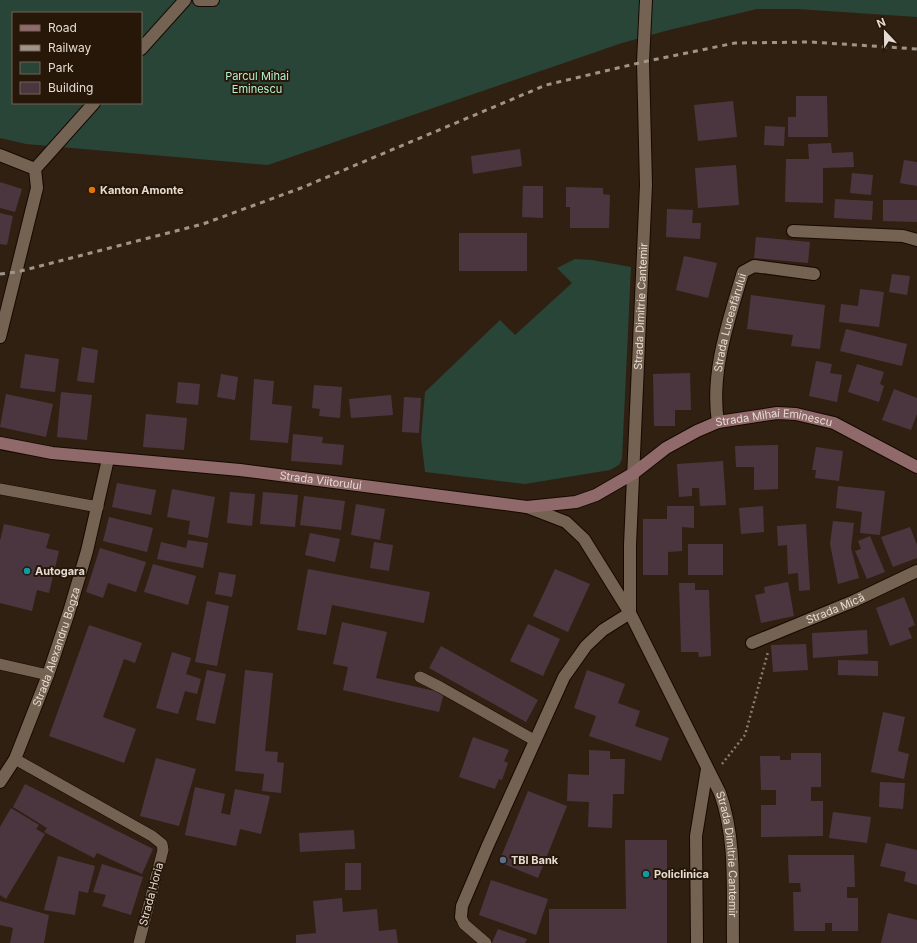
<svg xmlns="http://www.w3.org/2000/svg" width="917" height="943" font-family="Inter,sans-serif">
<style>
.green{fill:#284537;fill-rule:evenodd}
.building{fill:#4b3640}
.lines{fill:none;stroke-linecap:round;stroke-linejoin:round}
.lane-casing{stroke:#170901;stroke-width:12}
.street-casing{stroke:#170901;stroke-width:14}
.secondary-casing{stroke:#170901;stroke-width:14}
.path{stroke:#897c70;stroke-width:2.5;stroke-dasharray:2 3;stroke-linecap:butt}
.lane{stroke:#746252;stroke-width:11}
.street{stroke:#746252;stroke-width:12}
.secondary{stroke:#90696a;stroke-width:12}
.rail{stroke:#a09489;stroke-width:3;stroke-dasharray:5 5;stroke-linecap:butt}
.food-dot{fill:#e8710a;stroke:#261709;stroke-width:1.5}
.culture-dot{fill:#0f9aa8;stroke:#261709;stroke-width:1.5}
.service-dot{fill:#5c6f8a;stroke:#261709;stroke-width:1.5}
.labels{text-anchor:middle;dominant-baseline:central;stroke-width:4;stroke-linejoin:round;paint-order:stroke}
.park-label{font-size:11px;fill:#b0f2d1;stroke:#261709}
.poi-label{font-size:11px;font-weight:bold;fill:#e5dbd2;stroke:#261709;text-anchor:start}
.street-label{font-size:11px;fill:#e5dbd2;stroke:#261709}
</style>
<rect width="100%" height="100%" fill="#302012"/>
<g class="green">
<path d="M 0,0 L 917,0 L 917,17 L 797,9 L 757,9 L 669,30 L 622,43 L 268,165 L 26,144 L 0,138 ZM 13,13 L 141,13 L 141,103 L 13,103 Z"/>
<polygon points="575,259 592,260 631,267 622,459 619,465 610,470 525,484 425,472 421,438 425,392 500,320 515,335 572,283 557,268"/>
</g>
<g class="building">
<polygon points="796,96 827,96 828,137 788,137 788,117 796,117"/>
<polygon points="733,101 737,137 698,141 694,105"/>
<polygon points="765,126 785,127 784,146 764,145"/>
<polygon points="831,143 832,153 853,152 854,167 823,168 823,203 785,202 786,159 809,159 808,144"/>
<polygon points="520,149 522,166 473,174 471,156"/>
<polygon points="904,160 917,162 917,186 900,183"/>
<polygon points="736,165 739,205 698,208 695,168"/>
<polygon points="852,173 873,175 871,195 850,193"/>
<polygon points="0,182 22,189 15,212 0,208"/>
<polygon points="523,186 543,186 543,218 522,217"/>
<polygon points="566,187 603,188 603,194 610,195 609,228 570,228 570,207 566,207"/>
<polygon points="835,199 873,201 872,220 834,218"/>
<polygon points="883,200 917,200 917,222 883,221"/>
<polygon points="667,209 693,210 692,223 701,223 700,239 666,237"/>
<polygon points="0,213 13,216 7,245 0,244"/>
<rect x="459" y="233" width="68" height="38"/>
<polygon points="756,237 810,242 808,263 754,258"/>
<polygon points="684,256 717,263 708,298 676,290"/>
<polygon points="892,274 910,276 907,295 889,292"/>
<polygon points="860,289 884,292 879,327 839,322 841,304 858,306"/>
<polygon points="751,295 825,305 820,349 791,346 793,335 747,329"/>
<polygon points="846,329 907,344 902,366 840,351"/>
<polygon points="82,347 98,350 94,383 77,381"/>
<polygon points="25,354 59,359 55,392 20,388"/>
<polygon points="816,361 832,364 830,373 842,375 837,402 809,396"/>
<polygon points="857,364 884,372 880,384 884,386 879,402 848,392"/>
<polygon points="690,373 691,410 675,410 675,426 654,426 653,374"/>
<polygon points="221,374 238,377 235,400 217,397"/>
<polygon points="254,379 274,381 272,404 292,406 288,443 250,440"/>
<polygon points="178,382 200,384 198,405 176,403"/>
<polygon points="314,385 342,387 340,418 319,416 320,409 312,408"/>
<polygon points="894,389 917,398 917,414 911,430 882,420"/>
<polygon points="61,392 92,395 87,440 57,437"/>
<polygon points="6,394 53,404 46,437 0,427"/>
<polygon points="391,395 393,415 351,418 349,399"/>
<polygon points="404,397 421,398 419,433 402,432"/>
<polygon points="146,414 187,418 184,450 143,447"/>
<polygon points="293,434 323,437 322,443 344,445 342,465 291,461"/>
<polygon points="778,445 778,489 754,490 754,467 736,467 735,446"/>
<polygon points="816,447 843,451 839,481 815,478 816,470 812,470"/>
<polygon points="723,461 726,505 700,506 699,488 692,488 692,496 679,497 677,464"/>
<polygon points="117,483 156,490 151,515 112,507"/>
<polygon points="838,486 885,491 880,535 860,533 862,512 836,508"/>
<polygon points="172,489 215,497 208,538 188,534 190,521 167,517"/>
<polygon points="230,492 255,494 252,526 227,523"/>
<polygon points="263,492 298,495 295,527 260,524"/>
<polygon points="304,496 345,501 341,530 300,525"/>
<polygon points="356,504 385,509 380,540 351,535"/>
<polygon points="667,506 694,506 694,528 682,527 682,551 668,552 668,575 643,575 643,519 667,519"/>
<polygon points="763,506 764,532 741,534 739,508"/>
<polygon points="109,517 153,528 147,552 103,541"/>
<polygon points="833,521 854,523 851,548 859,578 838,584 830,544"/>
<polygon points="4,524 50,534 46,548 59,551 49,593 37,590 32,611 0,603 0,541"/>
<polygon points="806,524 810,590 799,591 798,573 788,574 787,545 778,546 777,526"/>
<polygon points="910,527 917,545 917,558 893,567 881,537"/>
<polygon points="310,533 340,539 335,562 305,555"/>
<polygon points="870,536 885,572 867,579 855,551 861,549 858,541"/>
<polygon points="188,540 208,543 203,568 157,559 161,542 186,548"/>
<polygon points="374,542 393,545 389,571 370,568"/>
<rect x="688" y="544" width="35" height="31"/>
<polygon points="100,548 146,562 136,592 108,583 103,598 86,592"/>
<polygon points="153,564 196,576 188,605 144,592"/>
<polygon points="308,569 430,592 424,623 332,605 326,635 297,630"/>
<polygon points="555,569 590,584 568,632 533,616"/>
<polygon points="219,572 236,575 232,597 215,594"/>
<polygon points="788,582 794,616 761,623 755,595 765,593 764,587"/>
<polygon points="679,583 695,583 695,590 709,590 711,656 699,657 698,652 681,652"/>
<polygon points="904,597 915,625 908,628 912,638 890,646 876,608"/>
<polygon points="207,601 229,606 217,666 195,662"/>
<polygon points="342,622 387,632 376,678 444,693 439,712 343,690 348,667 333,664"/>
<polygon points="528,624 560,639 543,676 510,661"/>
<polygon points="89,625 142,643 135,663 124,659 103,717 136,729 124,763 49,736"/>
<polygon points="867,630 868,654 813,658 812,633"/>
<polygon points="806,644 808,670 773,672 771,645"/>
<polygon points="441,646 538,700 526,722 429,668"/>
<polygon points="172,652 191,658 186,674 201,679 197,694 185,691 178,714 156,708"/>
<polygon points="838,660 878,661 878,676 838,675"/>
<polygon points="207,670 226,674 215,724 196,720"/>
<polygon points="245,670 273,673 265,751 278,752 277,762 284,763 281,793 262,791 264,774 235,771"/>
<polygon points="587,670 625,684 618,703 640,711 635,726 669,738 661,761 589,736 596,716 574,708"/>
<polygon points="883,712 905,717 898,751 909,754 904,779 871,772"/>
<polygon points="473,737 509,750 504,761 508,763 502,780 499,779 495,789 459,777"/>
<polygon points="589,750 610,751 610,759 625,759 624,794 613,794 612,828 588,827 589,802 567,801 568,774 589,775"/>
<polygon points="791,753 821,753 821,787 811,787 811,801 823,801 823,836 761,837 761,805 776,805 776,790 761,790 760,756 780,756 780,760 791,760"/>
<polygon points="156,758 196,769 179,826 140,816"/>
<polygon points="880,782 905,783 903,809 879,807"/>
<polygon points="25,784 153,849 142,874 97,853 94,858 44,832 47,828 13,807"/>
<polygon points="195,787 225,794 221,813 230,815 235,789 270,796 261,834 240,829 236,846 185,835"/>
<polygon points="528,791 567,806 538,878 499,862"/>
<polygon points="11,808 39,825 36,829 45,834 6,899 0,895 0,827"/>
<polygon points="833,812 871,817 867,843 829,838"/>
<polygon points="354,830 355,849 300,852 299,833"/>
<polygon points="625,840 667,840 667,943 549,943 549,909 626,909"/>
<polygon points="886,843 917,850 917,885 904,881 906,872 880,866"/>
<polygon points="788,855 854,855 855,887 847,887 847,898 858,898 858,931 832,931 832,923 825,923 825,931 794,931 793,892 801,892 800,883 789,883"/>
<polygon points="58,856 95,866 88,893 79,891 75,915 44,910"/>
<rect x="345" y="863" width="16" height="27"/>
<polygon points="102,864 143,877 131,915 102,906 106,895 93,892"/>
<polygon points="491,880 548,899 536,935 479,915"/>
<polygon points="342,898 343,912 377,909 379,931 396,929 398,943 296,943 296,935 316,933 313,901"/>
<polygon points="0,901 49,915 44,943 10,943 13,928 0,925"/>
<polygon points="888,913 917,920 917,943 881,943"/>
<polygon points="498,929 527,939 525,943 492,943"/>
</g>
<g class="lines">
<defs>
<g id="lane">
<polyline points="0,489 98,507"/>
<polyline points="0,664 48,675"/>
<polyline points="420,677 440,687 534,740"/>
<polyline points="15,759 152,836 162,844 163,850 139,943"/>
<polyline points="461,917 464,924 486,943"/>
</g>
<g id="street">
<polyline points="199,0 213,0"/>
<polyline points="141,49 185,0"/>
<polyline points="0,155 35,169 37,188 0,337"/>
<polyline points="35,169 94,103"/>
<polyline points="793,231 903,236 917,240"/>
<path id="s1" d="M 718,422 C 710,372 729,320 743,272 L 754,266 L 814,274"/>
<path id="s2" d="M 527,507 L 566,522 L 584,539 L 630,613 L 720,793 C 737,841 732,893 733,943"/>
<path id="s3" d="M 630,613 L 630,545 L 646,185 L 643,62 L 646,0"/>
<path id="s4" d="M 752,643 L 854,601 L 917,571"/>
<path id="s5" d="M 0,782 L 15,759 L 48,675 L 69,612 L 87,551 L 108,459"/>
<polyline points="461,917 462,906 488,845 564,677 586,646 603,630 630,613"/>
<polyline points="697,943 696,836 707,769"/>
</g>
<g id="secondary">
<path id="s6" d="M 0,443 L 52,453 L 240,470 L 527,507 L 576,502 L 596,495 L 634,473 L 666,448 L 697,431 L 718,422 L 777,413 L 796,414 L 834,423 L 917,467"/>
</g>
</defs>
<use href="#lane" class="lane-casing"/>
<use href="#street" class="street-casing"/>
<use href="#secondary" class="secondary-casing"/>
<polyline class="path" points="722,764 745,735 768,652"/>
<use href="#lane" class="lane"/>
<use href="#street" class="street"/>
<use href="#secondary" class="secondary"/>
<polyline class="rail" points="0,274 17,272 203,224 301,188 546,85 643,62 735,43 811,42 917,49"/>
</g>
<circle class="food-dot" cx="92" cy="190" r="4"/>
<g class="culture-dot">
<circle cx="27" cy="571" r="4"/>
<circle cx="646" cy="874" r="4"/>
</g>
<circle class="service-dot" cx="503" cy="860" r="4"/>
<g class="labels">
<g class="park-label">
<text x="257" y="76">Parcul Mihai<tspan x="257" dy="13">Eminescu</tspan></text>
</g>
<g class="poi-label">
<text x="100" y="190">Kanton Amonte</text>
<text x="35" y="571">Autogara</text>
<text x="511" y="860">TBI Bank</text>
<text x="654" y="874">Policlinica</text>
</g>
<g class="street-label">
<text stroke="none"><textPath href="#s3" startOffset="307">Strada Dimitrie Cantemir</textPath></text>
<text stroke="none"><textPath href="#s1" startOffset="101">Strada Luceafărului</textPath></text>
<text stroke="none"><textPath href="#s6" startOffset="801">Strada Mihai Eminescu</textPath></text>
<text stroke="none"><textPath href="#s6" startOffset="323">Strada Viitorului</textPath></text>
<text stroke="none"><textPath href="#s4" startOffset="90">Strada Mică</textPath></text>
<text stroke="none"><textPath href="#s5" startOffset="147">Strada Alexandru Bogza</textPath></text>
<text stroke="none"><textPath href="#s2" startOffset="417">Strada Dimitrie Cantemir</textPath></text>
<text transform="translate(151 894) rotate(-75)">Strada Horia</text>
</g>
</g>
<rect x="12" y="12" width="130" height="92" fill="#261709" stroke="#726559"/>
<rect x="20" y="25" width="20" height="6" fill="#90696a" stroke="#726559"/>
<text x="48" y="32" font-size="12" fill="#e5dbd2">Road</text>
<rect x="20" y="45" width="20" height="6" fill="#a09489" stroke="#726559"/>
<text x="48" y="52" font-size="12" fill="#e5dbd2">Railway</text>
<rect x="20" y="62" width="20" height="12" fill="#284537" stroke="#726559"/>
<text x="48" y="72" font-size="12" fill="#e5dbd2">Park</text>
<rect x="20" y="82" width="20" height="12" fill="#4b3640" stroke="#726559"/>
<text x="48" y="92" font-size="12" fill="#e5dbd2">Building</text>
<g transform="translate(885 32) rotate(338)" stroke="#261709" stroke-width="3" paint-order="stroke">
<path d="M0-3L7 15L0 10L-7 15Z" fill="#e5dbd2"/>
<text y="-6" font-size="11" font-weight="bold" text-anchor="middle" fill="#e5dbd2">N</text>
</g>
</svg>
